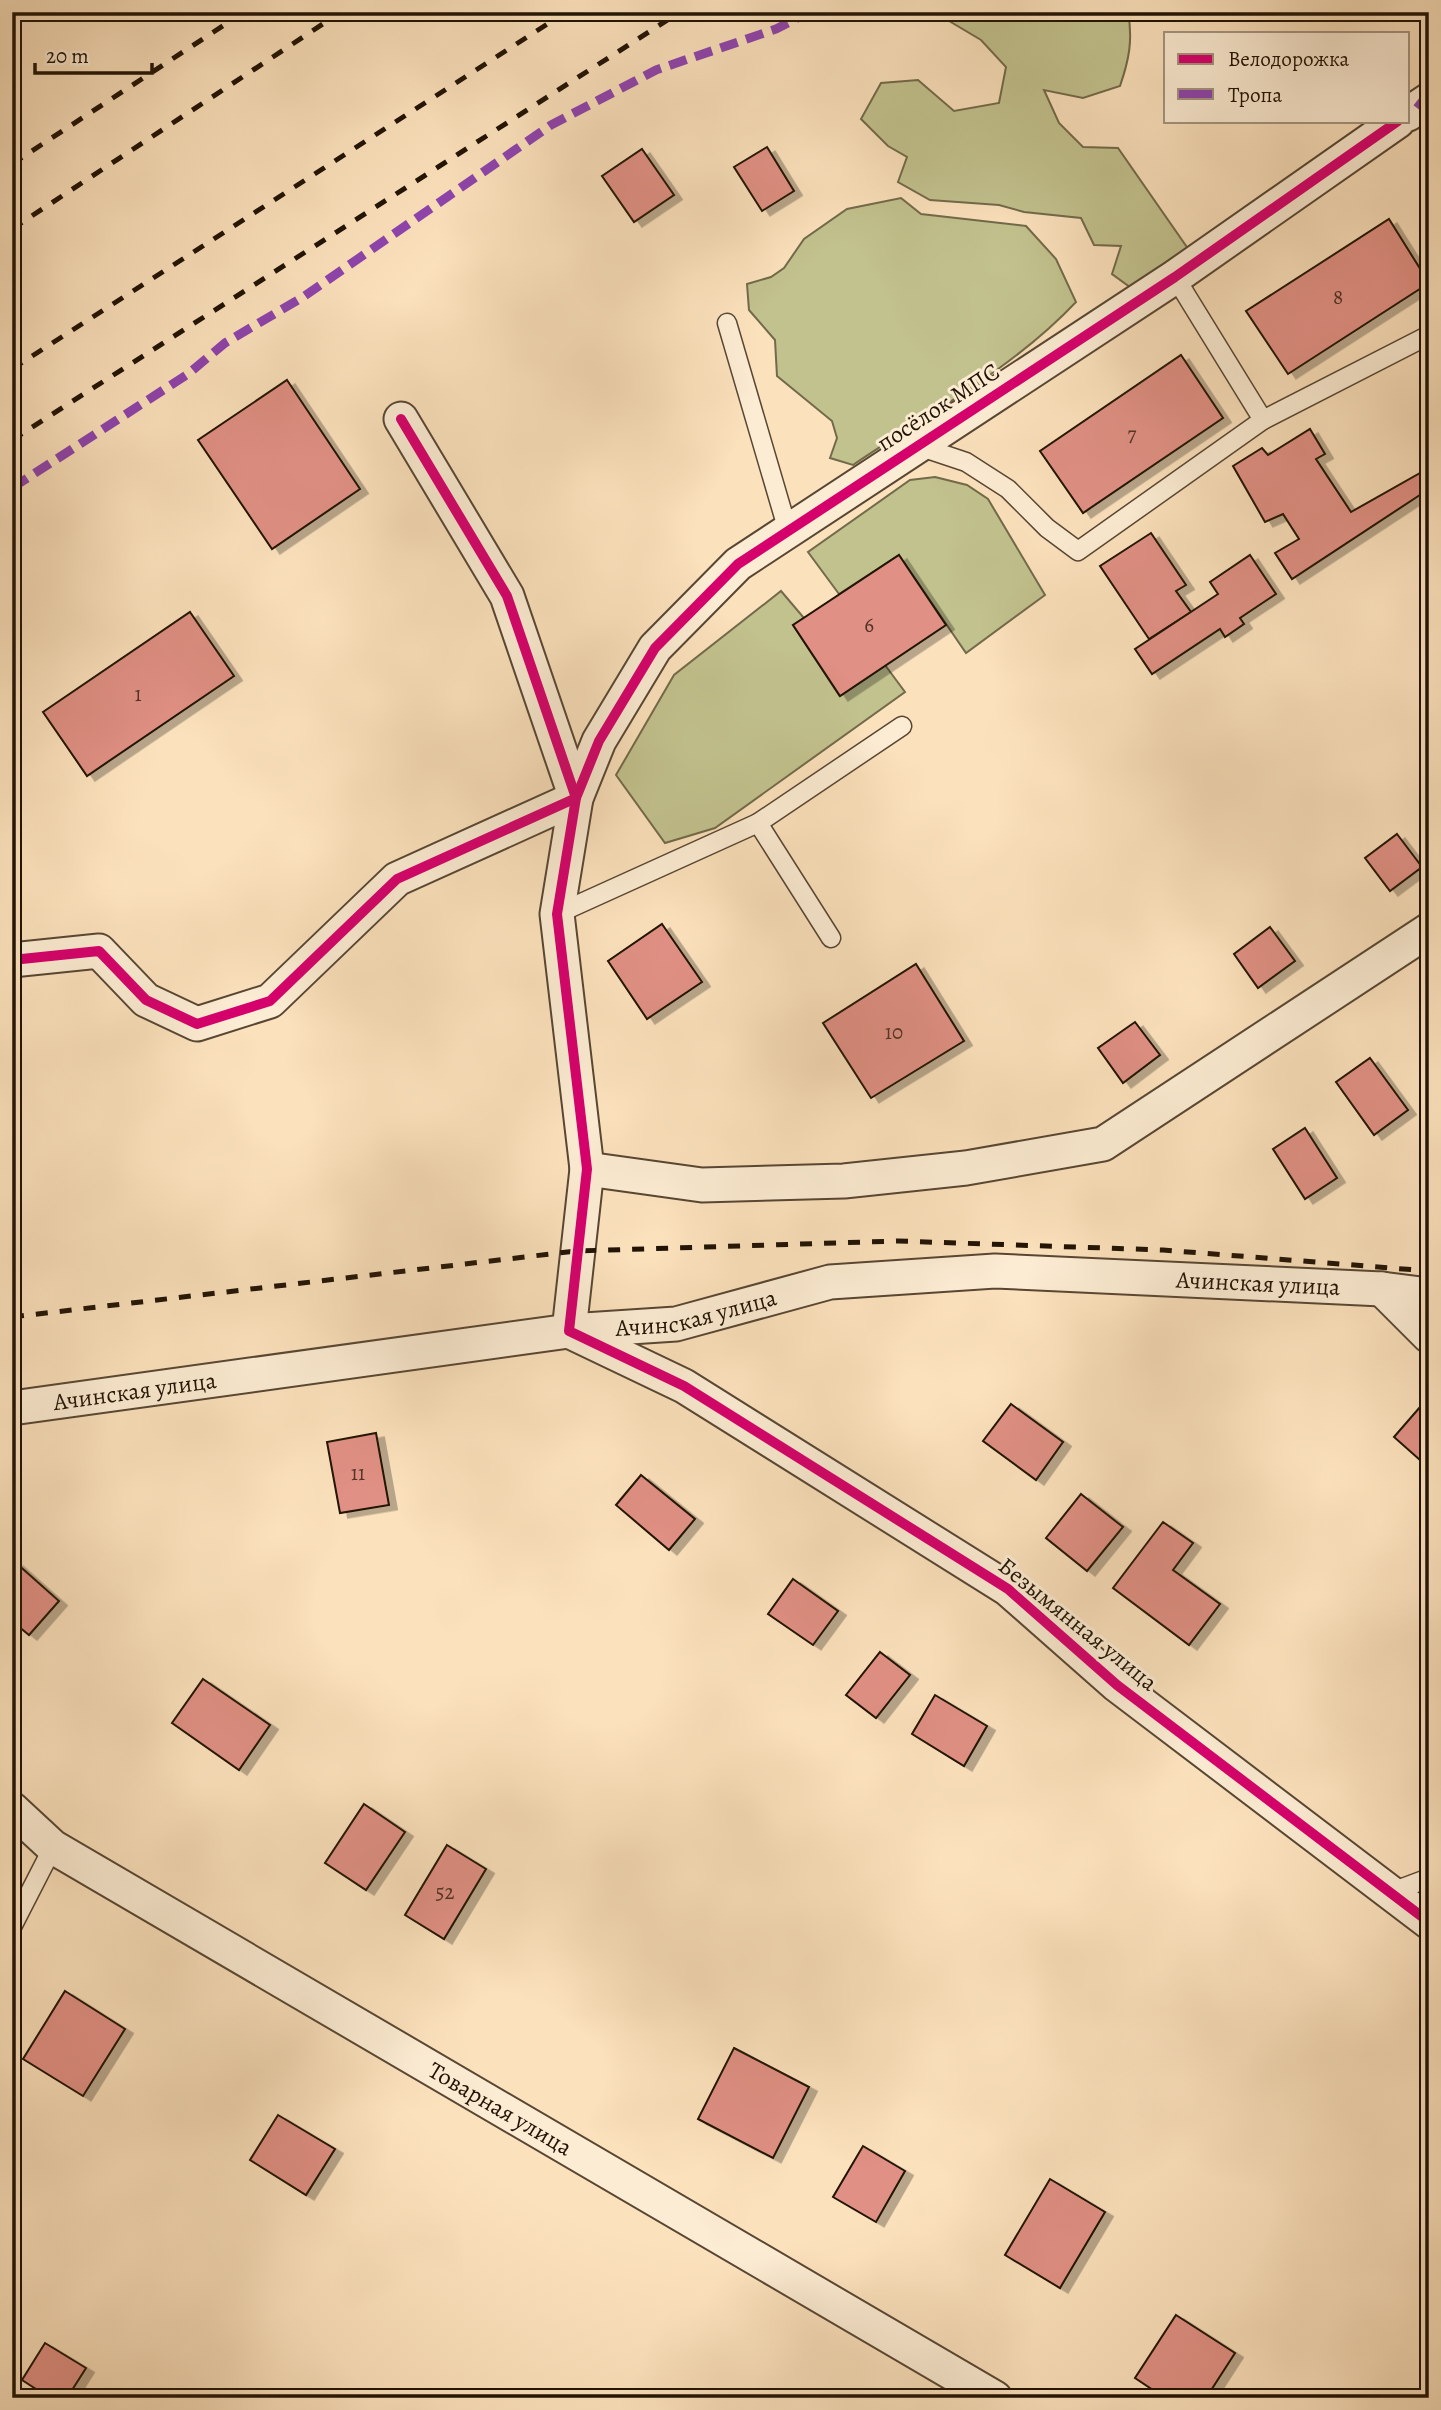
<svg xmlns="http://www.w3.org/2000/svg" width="1441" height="2410" font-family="Alegreya,serif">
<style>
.green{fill:#c2c28e;stroke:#726a4a;stroke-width:2}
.building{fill:#e09084;stroke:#211305;stroke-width:2;filter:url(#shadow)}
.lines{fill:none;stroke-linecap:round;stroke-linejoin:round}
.lane-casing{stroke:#584633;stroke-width:21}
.street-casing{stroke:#584633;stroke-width:37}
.lane{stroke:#fcecd3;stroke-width:18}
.street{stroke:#fcecd3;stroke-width:33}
.rail{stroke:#211305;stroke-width:5;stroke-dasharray:12 12;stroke-linecap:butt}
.quiet{stroke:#8e44ad;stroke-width:9;stroke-dasharray:18 9;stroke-linecap:butt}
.cycleway-casing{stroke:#fcecd3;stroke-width:15}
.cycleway{stroke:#d6006c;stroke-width:10}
.labels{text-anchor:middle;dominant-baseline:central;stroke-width:6;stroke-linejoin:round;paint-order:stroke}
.number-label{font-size:21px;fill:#513225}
.street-label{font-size:24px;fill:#211305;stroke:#fcecd3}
</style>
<defs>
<filter id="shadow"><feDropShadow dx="8" dy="4.5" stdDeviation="0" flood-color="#0004"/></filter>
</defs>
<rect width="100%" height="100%" fill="#fbe1bc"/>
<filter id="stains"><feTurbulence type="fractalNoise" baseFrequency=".00286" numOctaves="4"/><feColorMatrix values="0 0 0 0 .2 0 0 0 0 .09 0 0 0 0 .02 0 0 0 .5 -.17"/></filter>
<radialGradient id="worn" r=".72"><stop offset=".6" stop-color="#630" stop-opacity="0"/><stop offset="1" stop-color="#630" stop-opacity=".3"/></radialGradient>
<g class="green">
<path d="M 941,12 L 1128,12 C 1133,40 1129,60 1120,86 L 1083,98 L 1044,90 L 1059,123 L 1083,147 L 1118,148 L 1191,253 L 1134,290 L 1112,274 L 1121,246 L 1094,245 L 1081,218 L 1024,212 L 999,205 L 930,200 L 898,182 L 907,157 L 888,146 L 861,119 L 881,83 L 918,80 L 954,111 L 999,103 L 1006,67 L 981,40 L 939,15 Z"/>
<path d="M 901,198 L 921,214 L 1026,226 L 1056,259 L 1076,302 C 1014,368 928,414 853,465 L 830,458 L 837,438 L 832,421 L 777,376 L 775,340 L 749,310 L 747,284 L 771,277 L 784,268 L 804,239 L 847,209 Z"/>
<polygon points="935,477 967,485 988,499 1045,595 966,653 899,555 839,594 808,552 910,480"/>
<polygon points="781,591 804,618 793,625 839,695 885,665 905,692 715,828 665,843 616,775 674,675"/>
</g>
<g class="building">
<polygon points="767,147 794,191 762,211 734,167"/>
<polygon points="642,149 674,195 634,222 602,176"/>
<polygon points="1389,219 1429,283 1288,374 1246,311"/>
<polygon points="1181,355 1223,418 1083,513 1040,451"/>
<polygon points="287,380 360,489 272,549 198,440"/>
<polygon points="1310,429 1325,454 1316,459 1351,512 1429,468 1429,489 1292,579 1275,553 1299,539 1283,514 1265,522 1233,466 1262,448 1268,455"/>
<polygon points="1151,533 1186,585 1176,591 1191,612 1149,639 1100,566"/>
<polygon points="899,555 946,625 840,696 793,625"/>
<polygon points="1250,555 1276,594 1240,618 1244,624 1225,637 1220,629 1152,674 1135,649 1218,594 1210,582"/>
<polygon points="190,612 234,676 87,776 43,712"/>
<polygon points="1397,834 1422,867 1390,891 1365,858"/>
<polygon points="662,924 702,982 647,1019 608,961"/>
<polygon points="1270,927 1295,961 1258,988 1234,954"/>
<polygon points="916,964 964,1041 871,1098 823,1023"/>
<polygon points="1135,1022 1160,1055 1123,1083 1098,1048"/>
<polygon points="1370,1058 1408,1110 1374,1135 1336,1082"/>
<polygon points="1305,1128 1337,1178 1305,1199 1273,1149"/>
<polygon points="1427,1399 1429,1401 1429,1468 1394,1437"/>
<polygon points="1011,1404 1063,1442 1036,1480 983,1441"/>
<polygon points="376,1433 389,1505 340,1513 327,1442"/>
<polygon points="641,1475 695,1519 669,1550 616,1505"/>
<polygon points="1081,1494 1123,1527 1087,1571 1046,1538"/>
<polygon points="1163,1522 1193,1543 1173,1570 1220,1604 1189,1645 1113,1588"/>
<polygon points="15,1562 59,1601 29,1635 12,1621 12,1566"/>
<polygon points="793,1579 838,1611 813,1645 768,1614"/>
<polygon points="880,1652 910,1675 876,1718 846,1695"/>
<polygon points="203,1679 270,1725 239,1770 172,1723"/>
<polygon points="935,1695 987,1726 964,1766 912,1734"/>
<polygon points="364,1804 405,1832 366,1890 325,1863"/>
<polygon points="447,1845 486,1869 444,1939 405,1915"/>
<polygon points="65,1991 125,2029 83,2096 23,2059"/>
<polygon points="734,2048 809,2087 773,2158 698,2119"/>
<polygon points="278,2115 335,2149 306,2195 250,2160"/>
<polygon points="863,2146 905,2171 876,2222 833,2197"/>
<polygon points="1050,2179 1105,2212 1060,2288 1005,2255"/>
<polygon points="1176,2315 1235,2353 1206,2398 1165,2398 1135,2378"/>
<polygon points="45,2343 86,2368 67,2398 50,2398 22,2380"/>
</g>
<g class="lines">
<defs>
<g id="lane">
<polyline points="727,323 788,531"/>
<polyline points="1263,420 1429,335"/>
<polyline points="918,446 966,462 1008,489 1047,528 1078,551 1263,420 1175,277"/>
<polyline points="758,823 902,726"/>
<polyline points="557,914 758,823 831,938"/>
<polyline points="1389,1893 1429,1878"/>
<polyline points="12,1927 53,1847"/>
</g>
<g id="street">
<polyline points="1408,114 1429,100"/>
<polyline points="401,419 507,596 576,798 557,914 587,1169 569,1331 684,1386 1008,1589 1117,1685 1429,1922"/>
<polyline points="12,960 99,951 146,1000 197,1024 270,1001 397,879 576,798 599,741 655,648 738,564 1175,277 1398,121"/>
<polyline points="587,1169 702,1185 844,1181 966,1168 1103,1144 1429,930"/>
<polyline points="1382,1289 1429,1336"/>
<path id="s1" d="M 12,1408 L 569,1331 L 676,1324 L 830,1282 L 995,1271 L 1382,1289 L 1429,1295"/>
<path id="s2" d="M 12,1809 L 53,1847 L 995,2398"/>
</g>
</defs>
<use href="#lane" class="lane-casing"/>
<use href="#street" class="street-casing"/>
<use href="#lane" class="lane"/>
<use href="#street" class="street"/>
<g class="rail">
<polyline points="12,164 244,12"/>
<polyline points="12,229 341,12"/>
<polyline points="12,369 566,12"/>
<polyline points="12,440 680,12"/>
<polyline points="12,1317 576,1251 898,1241 1163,1250 1429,1271"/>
</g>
<g class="quiet">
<polyline points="1417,108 1429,93"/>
<polyline points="12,488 188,374 225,343 303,297 551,125 656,70 776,29 809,12"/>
</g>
<defs>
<g id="cycleway">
<polyline points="401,419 507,596 576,798 557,914 587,1169 569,1331 684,1386 1008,1589 1117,1685 1429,1922"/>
<polyline points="12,960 99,951 146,1000 197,1024 270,1001 397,879 576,798 599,741 655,648 738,564 1175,277 1398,121"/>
</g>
</defs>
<use href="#cycleway" class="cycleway-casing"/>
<use href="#cycleway" class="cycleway"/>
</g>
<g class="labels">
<g class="number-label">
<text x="1338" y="297">8</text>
<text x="1132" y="434">7</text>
<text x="869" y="625">6</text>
<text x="138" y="694">1</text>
<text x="894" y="1032">10</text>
<text x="358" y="1473">11</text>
<text x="445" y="1892">52</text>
</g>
<g class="street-label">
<text transform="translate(938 407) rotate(-33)">посёлок МПС</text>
<text stroke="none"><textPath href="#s1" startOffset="1258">Ачинская улица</textPath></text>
<text stroke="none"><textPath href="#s1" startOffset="691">Ачинская улица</textPath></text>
<text stroke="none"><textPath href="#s1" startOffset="124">Ачинская улица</textPath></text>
<text transform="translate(1078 1624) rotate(39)">Безымянная улица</text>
<text stroke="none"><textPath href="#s2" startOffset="574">Товарная улица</textPath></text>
</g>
</g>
<rect width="1441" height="2410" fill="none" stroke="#fbe1bc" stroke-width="42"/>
<rect x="14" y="14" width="1413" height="2382" fill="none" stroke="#211305" stroke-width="3.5"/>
<rect x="21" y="21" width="1399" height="2368" fill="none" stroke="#211305" stroke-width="2"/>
<rect x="1164" y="32" width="245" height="91" fill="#fcecd3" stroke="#a49581" stroke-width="2"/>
<rect x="1178" y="54" width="35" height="10" fill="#d6006c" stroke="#a49581" stroke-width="2"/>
<text x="1228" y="66" font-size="21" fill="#211305">Велодорожка</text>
<rect x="1178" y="89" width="35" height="10" fill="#8e44ad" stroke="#a49581" stroke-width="2"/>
<text x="1228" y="102" font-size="21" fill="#211305">Тропа</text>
<path d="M35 63v10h117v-10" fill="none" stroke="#211305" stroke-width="3.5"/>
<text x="46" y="63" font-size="21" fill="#211305" stroke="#fcecd3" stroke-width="5" paint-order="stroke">20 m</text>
<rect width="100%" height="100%" filter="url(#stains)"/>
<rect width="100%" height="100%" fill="url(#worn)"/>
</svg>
